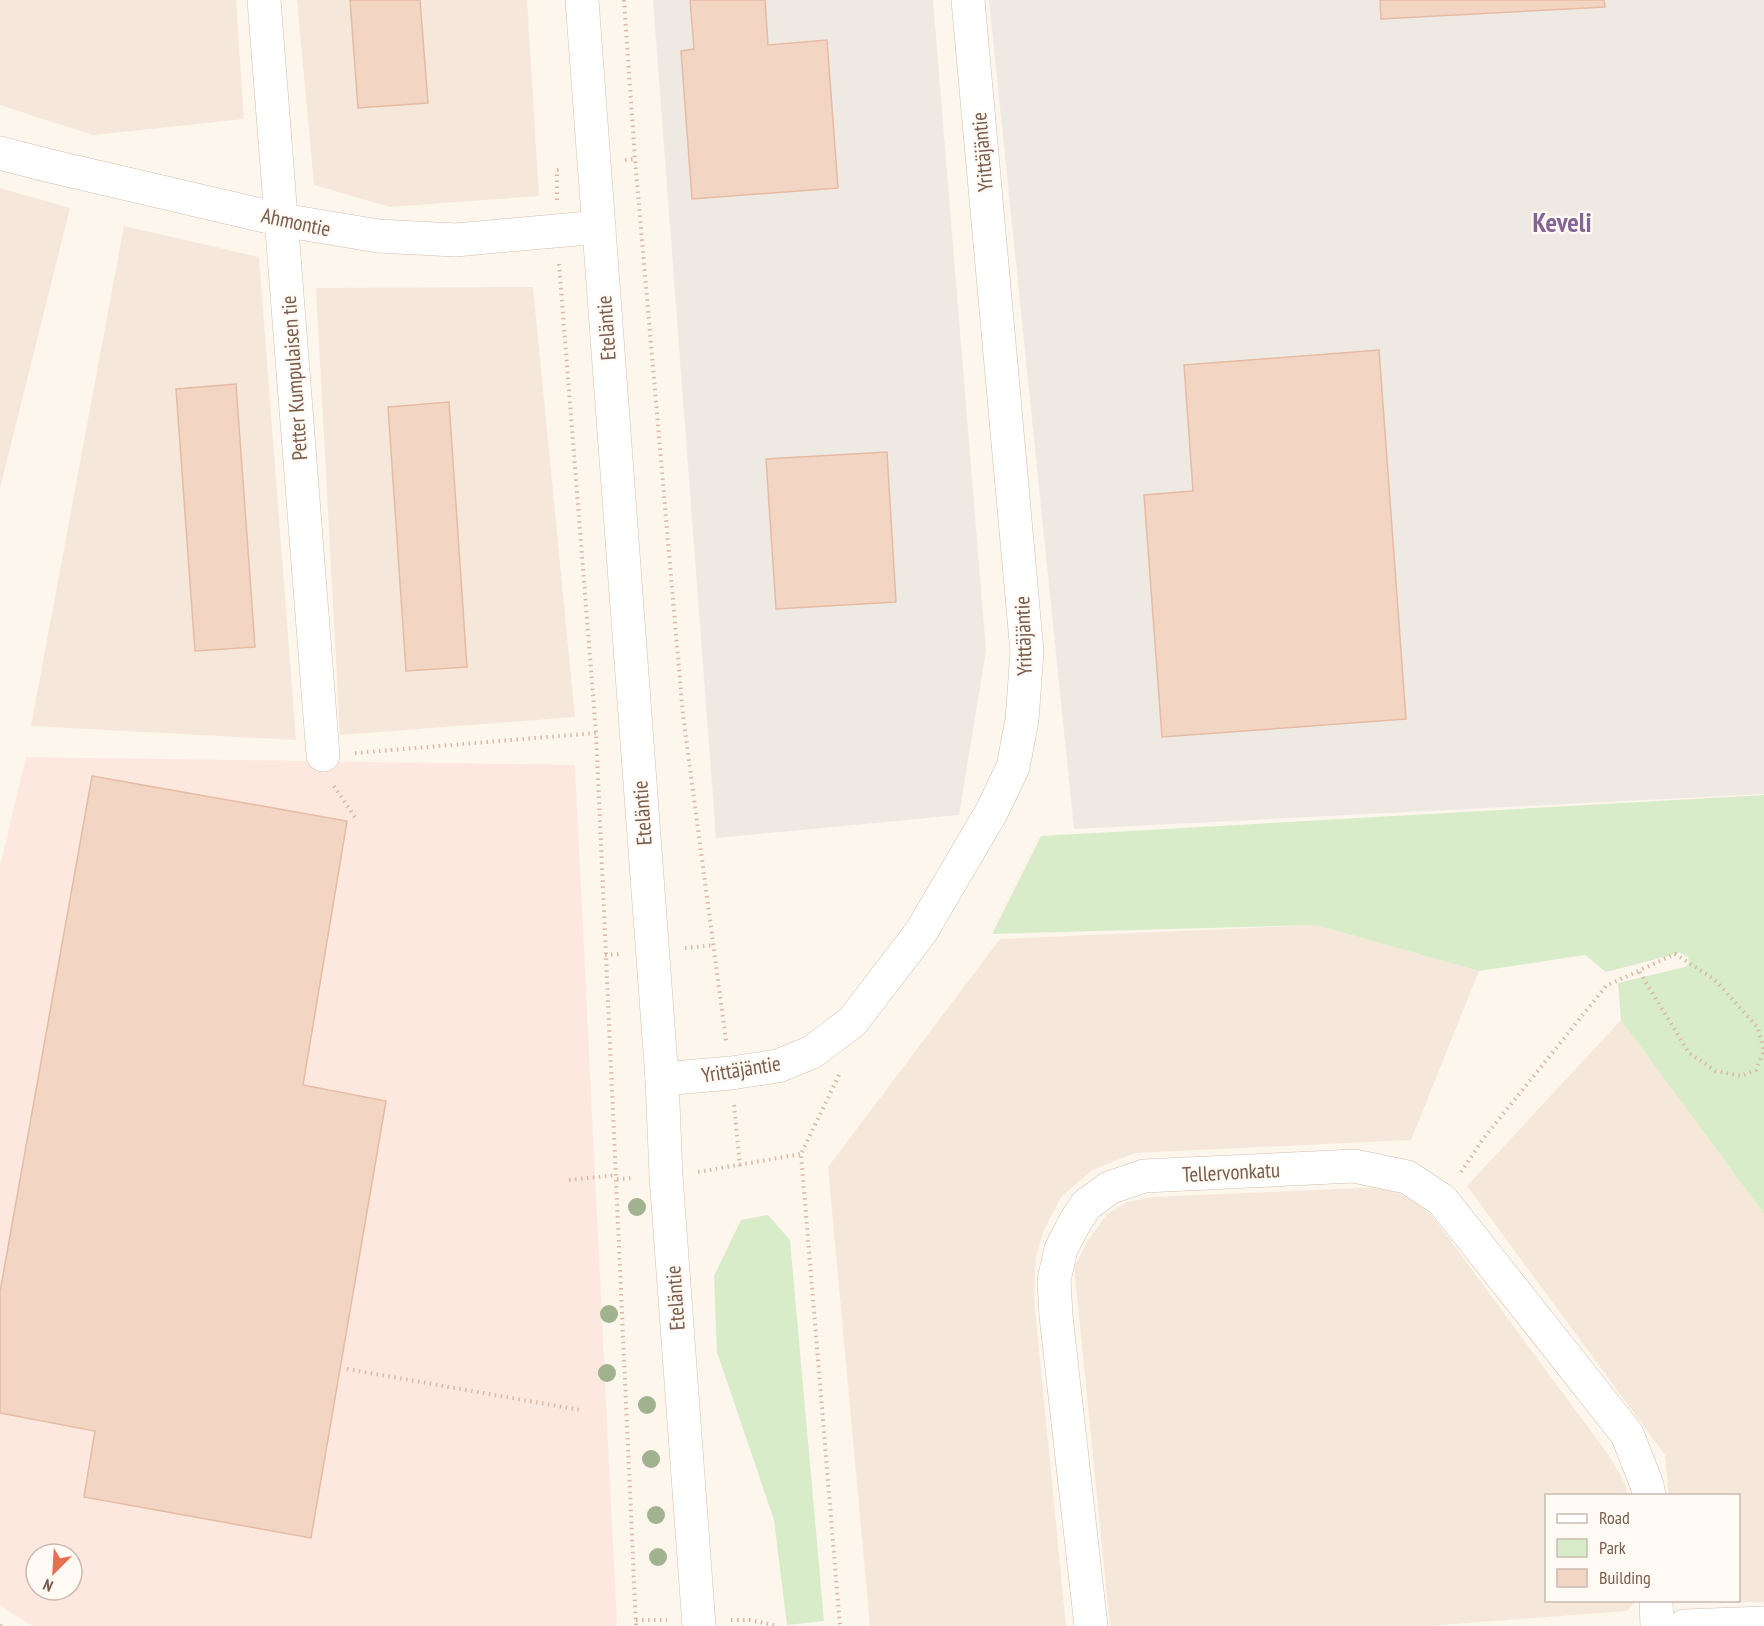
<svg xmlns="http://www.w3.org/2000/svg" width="1764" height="1626" font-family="'PT Sans Narrow',sans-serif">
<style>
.residential{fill:#f5e8da}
.commercial{fill:#fde8e0;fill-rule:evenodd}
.industrial{fill:#efe9e4}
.green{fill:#d8ecc9}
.building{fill:#f3d5c3;stroke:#e6bba3;stroke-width:1.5}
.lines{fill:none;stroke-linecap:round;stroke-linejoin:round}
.street-casing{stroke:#d1beb0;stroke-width:34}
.secondary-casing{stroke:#d6c0b0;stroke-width:34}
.path{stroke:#d9b8a5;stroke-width:4;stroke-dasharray:1.5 4.5;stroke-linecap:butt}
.street{stroke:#fff;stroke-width:33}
.secondary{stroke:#fff;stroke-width:33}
.tree{fill:#a0b28e}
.labels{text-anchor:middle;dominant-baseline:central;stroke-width:4.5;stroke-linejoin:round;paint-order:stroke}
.street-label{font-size:21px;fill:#7a5c4d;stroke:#fffaf3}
.district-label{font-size:27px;font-weight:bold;fill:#846695;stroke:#fffaf3}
</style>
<rect width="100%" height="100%" fill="#fdf6ec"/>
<g class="residential">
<polygon points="0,0 236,0 244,119 93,135 0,105"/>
<polygon points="297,0 527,0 539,196 390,207 314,185"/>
<polygon points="0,188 70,208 0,488"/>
<polygon points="124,226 259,257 296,740 31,726"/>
<polygon points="533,287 575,717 340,735 316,288"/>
<polygon points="1316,925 1479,971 1411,1140 1135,1153 1092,1170 1061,1197 1044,1230 1036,1256 1034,1298 1066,1626 870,1626 828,1167 1000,939"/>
<polygon points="1621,1020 1764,1214 1764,1602 1701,1602 1699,1601 1738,1600 1738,1496 1669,1495 1665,1455 1467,1186"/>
<polygon points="1382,1187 1409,1197 1433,1217 1610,1457 1626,1486 1627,1495 1546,1496 1546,1600 1636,1601 1627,1611 1428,1626 1110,1626 1074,1267 1087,1242 1107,1214 1127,1202 1153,1197"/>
</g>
<path class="commercial" d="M 26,757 L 575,765 L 617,1626 L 32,1626 L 0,1605 L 0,866 ZM 36,1554 L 72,1554 L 72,1590 L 36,1590 Z"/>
<g class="industrial">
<polygon points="653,0 933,0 986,651 959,815 716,838"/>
<polygon points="989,0 1764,0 1764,794 1074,829"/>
</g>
<g class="green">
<polygon points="1764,795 1764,1214 1621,1020 1618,983 1685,967 1689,963 1688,957 1680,953 1606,972 1585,955 1479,971 1316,925 992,934 1041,836"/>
<polygon points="768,1215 790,1240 824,1621 787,1625 774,1520 717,1352 714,1276 741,1220"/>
</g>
<g class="building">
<polygon points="350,0 420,0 428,103 358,108"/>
<polygon points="690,0 765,0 768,45 827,40 838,188 692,199 681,51 694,49"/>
<polygon points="1380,0 1604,0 1605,7 1381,19"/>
<polygon points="1379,350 1406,719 1162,737 1144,495 1193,491 1184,365"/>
<polygon points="236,384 255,647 195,651 176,389"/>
<polygon points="449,402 467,667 406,671 388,407"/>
<polygon points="887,452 896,602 776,609 766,459"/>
<polygon points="92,776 347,821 303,1085 386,1101 311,1538 84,1497 95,1431 0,1413 0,1292"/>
</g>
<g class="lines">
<defs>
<g id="street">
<polyline points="264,0 323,755"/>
<polyline points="0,153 46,165 282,220 378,236 455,240 599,227"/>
<polyline points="662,1079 731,1073 778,1066 812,1052 852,1022 921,932 992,811 1013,767 1022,720 1027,652 968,0"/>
<polyline points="1656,1600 1657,1626"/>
<polyline points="1091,1626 1056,1316 1054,1280 1061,1249 1075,1222 1086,1205 1109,1188 1144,1176 1354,1166 1407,1177 1442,1200 1627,1434 1647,1485 1649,1496"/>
<polyline points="1684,1626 1764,1623"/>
</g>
<polyline id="secondary" points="582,0 662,1079 666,1176 699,1626"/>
</defs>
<use href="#street" class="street-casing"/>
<use href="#secondary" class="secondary-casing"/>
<g class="path">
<polyline points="624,0 635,159 683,715 726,1041"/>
<polyline points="625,160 635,159"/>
<polyline points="557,200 557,170 562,169"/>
<polyline points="559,264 596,733 636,1626"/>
<polyline points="355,753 596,733"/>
<polyline points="334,786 356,819"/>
<polyline points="685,948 714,945"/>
<polyline points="605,955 620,954"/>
<polyline points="839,1075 801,1154 840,1626"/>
<polyline points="734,1105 740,1166"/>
<polyline points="698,1172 801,1154"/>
<polyline points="1461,1172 1483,1139 1606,986 1675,954 1714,979 1758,1028 1764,1051 1756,1070 1741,1076 1716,1071 1689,1053 1639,971"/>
<polyline points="617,1179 634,1178"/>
<polyline points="569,1180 616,1175"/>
<polyline points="347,1369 580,1410"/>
<polyline points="636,1620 667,1620"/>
<polyline points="731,1620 750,1620 778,1626"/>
<polyline points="0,1625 1,1626"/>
</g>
<use href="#street" class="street"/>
<use href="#secondary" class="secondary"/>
</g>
<g class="tree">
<circle cx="637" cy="1207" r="9"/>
<circle cx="609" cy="1314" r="9"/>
<circle cx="607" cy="1373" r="9"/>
<circle cx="647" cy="1405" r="9"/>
<circle cx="651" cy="1459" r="9"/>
<circle cx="656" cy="1515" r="9"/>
<circle cx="658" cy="1557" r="9"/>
</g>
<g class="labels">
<g class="street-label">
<text transform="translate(982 152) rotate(-95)">Yrittäjäntie</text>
<text transform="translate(296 222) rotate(12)">Ahmontie</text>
<text transform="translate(606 328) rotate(-94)">Eteläntie</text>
<text transform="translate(294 378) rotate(-94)">Petter Kumpulaisen tie</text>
<text transform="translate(1023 636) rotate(-92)">Yrittäjäntie</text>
<text transform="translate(642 813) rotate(-94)">Eteläntie</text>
<text transform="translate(741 1069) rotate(-9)">Yrittäjäntie</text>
<text transform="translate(1231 1172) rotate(-3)">Tellervonkatu</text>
<text transform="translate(675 1298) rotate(-94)">Eteläntie</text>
</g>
<g class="district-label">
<text x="1562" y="222">Keveli</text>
</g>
</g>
<rect x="1545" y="1494" width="195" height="108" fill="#fffaf3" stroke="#cabbb1" stroke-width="1.5"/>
<rect x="1557" y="1514" width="30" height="9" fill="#ffffff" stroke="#cabbb1" stroke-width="1.5"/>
<text x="1599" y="1524" font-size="18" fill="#7a5c4d">Road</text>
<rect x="1557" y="1539" width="30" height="18" fill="#d8ecc9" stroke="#cabbb1" stroke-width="1.5"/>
<text x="1599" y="1554" font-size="18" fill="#7a5c4d">Park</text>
<rect x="1557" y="1569" width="30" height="18" fill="#f3d5c3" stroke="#cabbb1" stroke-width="1.5"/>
<text x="1599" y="1584" font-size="18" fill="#7a5c4d">Building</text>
<g transform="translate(54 1572) rotate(204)"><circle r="28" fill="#fffaf3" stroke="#cabbb1" stroke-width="1.5"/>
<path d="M0-4.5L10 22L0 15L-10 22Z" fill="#e76f51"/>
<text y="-9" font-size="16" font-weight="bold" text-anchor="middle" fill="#7a5c4d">N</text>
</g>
</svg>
